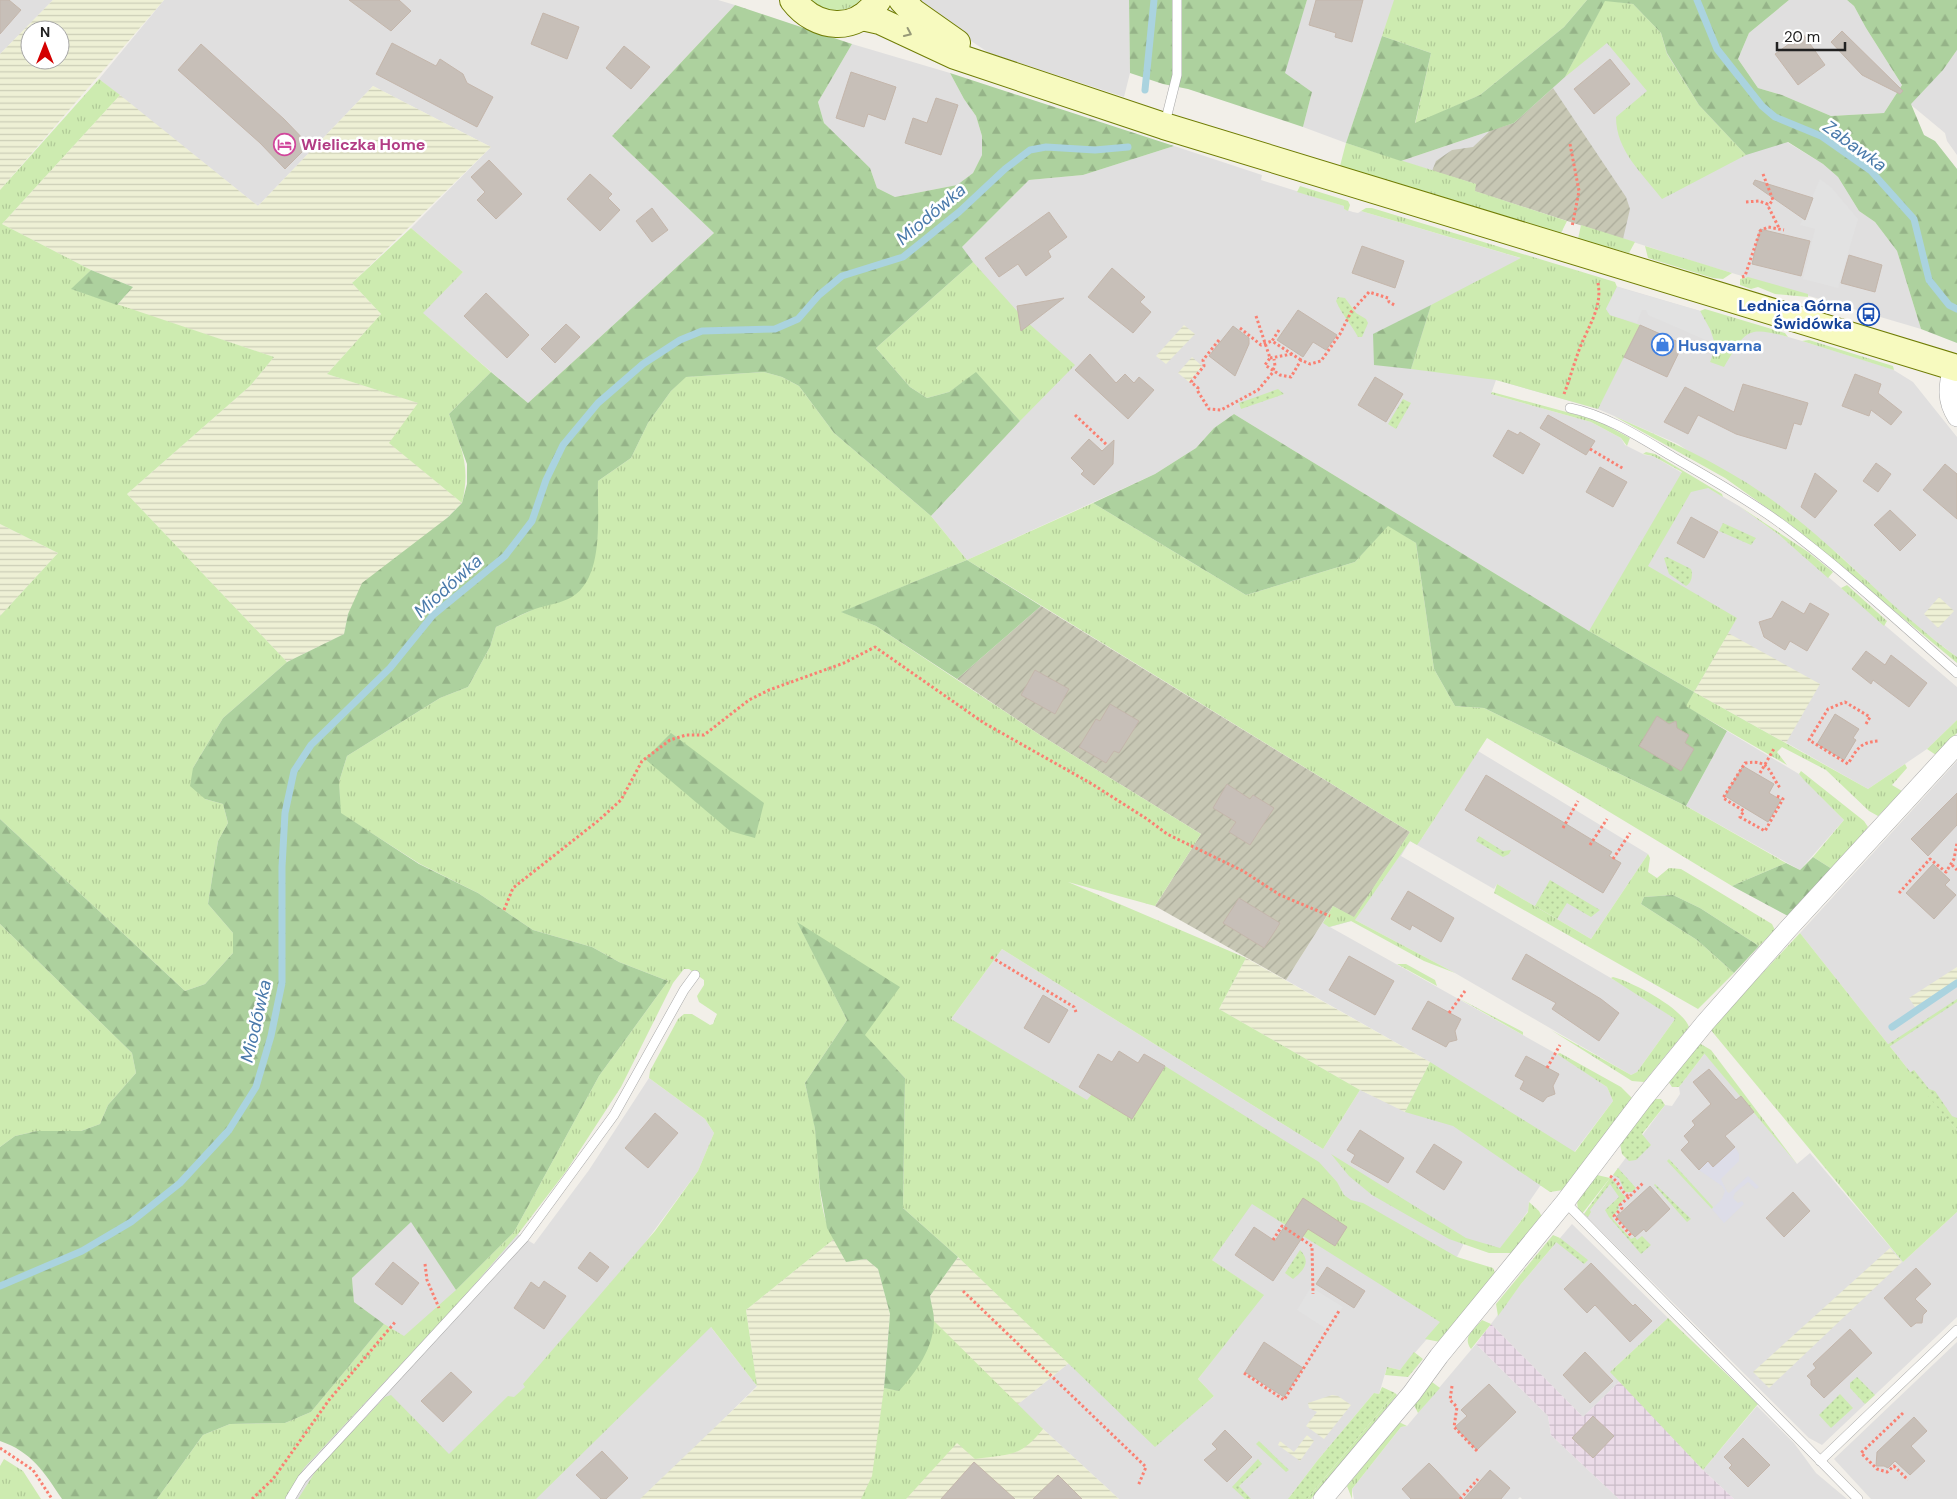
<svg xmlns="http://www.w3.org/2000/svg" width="1957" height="1499" font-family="'DM Sans',sans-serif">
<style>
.residential{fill:#e0dfdf}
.industrial{fill:url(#industrial-grid)}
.construction{fill:url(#construction-furrows)}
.farmland{fill:url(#farmland-rules);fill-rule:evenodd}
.grass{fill:url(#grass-tufts)}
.forest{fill:url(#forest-firs)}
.garden{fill:url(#garden-dots)}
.parking{fill:#e2e2e2}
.plaza{fill:#dddde8}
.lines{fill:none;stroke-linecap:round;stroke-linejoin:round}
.stream{stroke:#aad3df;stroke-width:7}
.building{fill:#c7bfb8;stroke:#c4b6ab}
.lane-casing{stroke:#a9a9a9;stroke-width:10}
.street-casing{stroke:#a9a9a9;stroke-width:20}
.secondary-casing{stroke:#707d05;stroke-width:28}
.path{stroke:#fa8072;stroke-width:3;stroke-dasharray:2.5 2.5;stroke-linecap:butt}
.lane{stroke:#fff;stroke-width:9}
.street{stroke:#fff;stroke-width:19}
.secondary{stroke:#f7fabf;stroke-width:26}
.oneway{stroke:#979978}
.labels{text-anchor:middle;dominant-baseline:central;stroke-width:5;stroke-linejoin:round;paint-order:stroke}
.hotel-label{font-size:16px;font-weight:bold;fill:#b23c85;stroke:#fff;text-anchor:start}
.transit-label{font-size:16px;font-weight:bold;fill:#164399;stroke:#fff;text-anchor:end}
.shop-label{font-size:16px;font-weight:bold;fill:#366cbe;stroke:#fff;text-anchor:start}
.water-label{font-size:18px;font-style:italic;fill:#4a7aab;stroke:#fff}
</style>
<defs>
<pattern id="industrial-grid" width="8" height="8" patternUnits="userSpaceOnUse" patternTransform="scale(1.25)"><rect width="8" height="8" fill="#ebdbe8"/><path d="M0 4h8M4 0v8" fill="none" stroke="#c9bcc7"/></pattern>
<pattern id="construction-furrows" width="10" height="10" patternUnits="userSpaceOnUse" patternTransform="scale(1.25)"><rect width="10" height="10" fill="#c7c7b4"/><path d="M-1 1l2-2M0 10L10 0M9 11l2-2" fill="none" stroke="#abab9a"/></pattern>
<pattern id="farmland-rules" width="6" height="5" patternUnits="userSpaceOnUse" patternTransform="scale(1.25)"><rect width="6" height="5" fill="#eef0d5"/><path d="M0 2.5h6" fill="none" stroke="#ccceb7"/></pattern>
<pattern id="grass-tufts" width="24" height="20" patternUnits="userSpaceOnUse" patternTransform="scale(1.25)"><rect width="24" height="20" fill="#cdebb0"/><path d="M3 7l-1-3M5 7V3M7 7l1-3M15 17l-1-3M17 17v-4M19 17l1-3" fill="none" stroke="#b0c997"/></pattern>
<pattern id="forest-firs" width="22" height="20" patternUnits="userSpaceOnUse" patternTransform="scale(1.25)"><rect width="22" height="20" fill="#add19e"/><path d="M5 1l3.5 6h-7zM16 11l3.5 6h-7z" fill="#95b388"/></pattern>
<pattern id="garden-dots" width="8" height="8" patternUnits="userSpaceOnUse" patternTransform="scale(1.25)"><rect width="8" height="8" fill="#cdebb0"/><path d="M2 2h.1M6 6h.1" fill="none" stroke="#b0c997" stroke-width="1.8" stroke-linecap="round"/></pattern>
</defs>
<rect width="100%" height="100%" fill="#f2efe9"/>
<g class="residential">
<polygon points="0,0 53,0 0,54"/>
<polygon points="164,0 718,0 735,5 612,136 714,233 528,403 422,313 463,272 411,228 491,147 373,86 258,206 99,79"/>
<polygon points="919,0 1129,0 1130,73 1124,97 989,53 931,14"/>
<polygon points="1307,0 1587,0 1382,36 1346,143 1303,127 1312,92 1284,73"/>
<polygon points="1605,0 1787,142 1823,164 1838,177 1859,211 1875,222 1897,251 1921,329 1705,265 1474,191 1476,184 1401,161 1514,123 1565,77"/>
<polygon points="1789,0 1847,0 1854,6 1866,28 1902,85 1884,113 1831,116 1782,95 1758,88 1738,59 1749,33"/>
<polygon points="852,44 950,73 964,99 976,116 982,136 982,155 973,173 957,185 895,197 877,188 870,168 824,123 818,102"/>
<polygon points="1957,50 1957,155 1947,141 1945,133 1910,104 1943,70"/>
<polygon points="1174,146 1262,175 1261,180 1344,206 1344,209 1353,212 1358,213 1361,211 1802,341 1892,369 1913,382 1957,437 1957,657 1912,623 1837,553 1678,444 1598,409 1496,380 1491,394 1591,422 1621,438 1625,445 1645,455 1653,456 1739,506 1778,534 1957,687 1957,720 1927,749 1868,789 1589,631 1234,414 1214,428 1196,448 1155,474 967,560 931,516 1020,421 961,248 1029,180 1083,175"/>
<polygon points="1727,731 1799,774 1844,820 1800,870 1686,806"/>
<polygon points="1478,751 1648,854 1591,939 1497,884 1494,889 1410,841 1401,856 1640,995 1675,1019 1637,1072 1631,1075 1455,973 1355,920 1330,927 1571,1062 1607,1087 1613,1101 1550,1184 1540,1186 1529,1202 1528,1211 1500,1249 1466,1239 1457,1257 1485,1272 1400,1370 1387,1367 1379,1394 1374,1393 1317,1461 1288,1499 1119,1499 1017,1405 1069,1363 1155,1446 1214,1396 1198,1379 1263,1295 1212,1260 951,1019 1002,949 1323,1149 1360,1090 1405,1111 1430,1062 1286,980 1333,906 1410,832 1422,838"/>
<polygon points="1957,761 1957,1131 1800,933"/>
<polygon points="1705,1053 1797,1164 1810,1153 1903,1262 1957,1212 1957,1317 1822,1445 1809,1438 1584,1214 1665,1105 1672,1106 1680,1094 1679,1087"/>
<polygon points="649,1078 705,1119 714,1133 698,1171 642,1247 685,1294 757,1386 643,1499 239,1499 384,1324 354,1302 352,1278 411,1221 456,1290 514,1232 534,1244 589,1170"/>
<polygon points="1572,1224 1668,1318 1611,1371 1620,1381 1583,1417 1491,1324 1521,1284"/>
<polygon points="1957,1342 1957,1499 1871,1499 1834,1459"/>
<polygon points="1476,1344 1548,1416 1551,1435 1619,1499 1522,1499 1520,1497 1518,1499 1354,1499 1352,1489 1401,1427 1407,1426"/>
<polygon points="1757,1406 1794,1443 1816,1473 1847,1499 1734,1499 1703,1470"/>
</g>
<polygon class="industrial" points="1491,1324 1583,1417 1620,1381 1703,1470 1734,1499 1619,1499 1551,1435 1548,1416 1476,1344"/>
<g class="construction">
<polygon points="1553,88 1626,197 1630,209 1623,239 1474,191 1476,184 1432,171 1436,161 1452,150 1473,147 1491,130 1514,123"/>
<polygon points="1041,606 1410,832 1354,918 1333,906 1286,980 1155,906 1201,834 1037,733 957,679"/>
</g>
<g class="farmland">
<path d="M 53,0 L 164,0 L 0,190 L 0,54 ZM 30,30 L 60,30 L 60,60 L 30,60 Z"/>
<polygon points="373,86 491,147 352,283 381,314 327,374 419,403 390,443 462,503 348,614 344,634 287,662 127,494 250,386 274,357 117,305 133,287 91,270 2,224 120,95 258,206"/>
<polygon points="1184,325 1195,334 1166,364 1156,356"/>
<polygon points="1192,357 1202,366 1189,382 1178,373"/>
<polygon points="0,524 58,553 0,616"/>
<polygon points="1939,597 1954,611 1938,628 1924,614"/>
<polygon points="1728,633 1820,684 1786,743 1694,692"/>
<polygon points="1246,958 1430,1062 1405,1112 1360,1090 1219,1009"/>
<polygon points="1957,967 1957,980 1915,1007 1909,998"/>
<polygon points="834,1239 846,1262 866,1259 878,1269 890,1314 884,1388 934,1321 930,1296 958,1257 1069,1363 1017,1405 1119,1499 640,1499 757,1387 746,1310"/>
<polygon points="1890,1248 1902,1262 1769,1388 1753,1372"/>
<polygon points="1332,1395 1338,1396 1351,1405 1324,1439 1306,1426 1317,1412 1309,1408 1308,1403"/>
<polygon points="1307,1435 1314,1441 1300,1461 1278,1445 1280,1441 1294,1452"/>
</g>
<g class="grass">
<path d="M 811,0 L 860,0 C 847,15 825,13 811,0 Z"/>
<polygon points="1394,0 1587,0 1564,27 1480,95 1415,124 1431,53 1382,36"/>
<path d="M 1605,0 L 1633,4 L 1661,33 L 1667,54 L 1699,105 L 1746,155 L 1662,199 C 1642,173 1616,151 1616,117 L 1647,91 L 1607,43 L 1565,77 Z"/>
<polygon points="99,79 120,95 2,224 91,270 72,289 274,357 250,386 127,494 287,662 223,718 193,768 205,799 223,804 228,823 218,841 208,904 233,933 233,953 205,984 185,991 0,819 0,616 58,553 0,524 0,190"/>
<polygon points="1346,143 1476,184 1475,191 1567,221 1561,233 1340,166"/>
<polygon points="1300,186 1348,201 1350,205 1348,211 1344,209 1344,206 1297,192"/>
<polygon points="1366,208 1372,208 1615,282 1617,287 1606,309 1610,315 1640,325 1598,409 1496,380 1411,369 1431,305 1521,258 1361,211"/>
<polygon points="1581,225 1635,242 1629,253 1578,239"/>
<path d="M 411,228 L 463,272 L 423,313 L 491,372 L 449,414 C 461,448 471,465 462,503 L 389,443 L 418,403 L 327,374 L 381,314 L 352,283 Z"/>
<polygon points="1645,246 1732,273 1723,279 1713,278 1648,258"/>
<polygon points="973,262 1027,322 1075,365 1020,421 976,373 949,392 927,398 910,387 876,348"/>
<polygon points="1748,277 1808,294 1808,297 1775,294 1758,287 1751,289 1740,285 1740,279"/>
<path d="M 1705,309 L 1785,333 L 1788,337 C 1746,325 1745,331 1724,367 L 1710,362 C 1720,341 1708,330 1700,311 Z"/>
<polygon points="1809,340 1893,366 1894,370 1802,341"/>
<path d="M 764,372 L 782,377 L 799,386 L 834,433 L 931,516 L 967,560 L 1093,503 L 1246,595 L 1355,562 L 1388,525 L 1416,543 L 1434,669 L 1455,706 L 1484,708 L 1686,806 L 1786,863 L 1732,886 L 1487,738 L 1422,838 L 1417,845 L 1410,841 L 1355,920 L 1455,973 L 1424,961 L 1351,921 L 1329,927 L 1323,923 L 1333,906 L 1354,917 L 1410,832 L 967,560 L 842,612 L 876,626 L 1037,733 L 1201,834 L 1155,906 L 1068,882 L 1246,958 L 1219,1009 L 1360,1090 L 1323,1149 L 1002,949 L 951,1019 L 1087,1100 L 1092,1094 L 1132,1119 L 1165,1066 L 1319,1162 L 1337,1182 L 1344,1195 L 1351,1200 L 1363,1203 L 1457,1257 L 1493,1268 L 1496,1275 L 1440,1342 L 1425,1339 L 1440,1322 L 1252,1204 L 1212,1260 L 1264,1295 L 1198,1379 L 1214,1396 L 1155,1447 L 958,1257 L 903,1208 L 905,1078 L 864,1035 L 798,923 L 847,1020 L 805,1083 C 808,1098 813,1113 815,1129 C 821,1165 815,1207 834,1239 L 746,1310 L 757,1386 L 711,1327 L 536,1499 L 298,1499 L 317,1469 L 385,1397 L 391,1395 L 449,1454 L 508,1396 L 514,1397 L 525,1387 L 523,1384 L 655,1231 L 698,1171 L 714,1133 L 705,1119 L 649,1078 L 650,1071 L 678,1019 L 684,1014 L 692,1014 L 710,1025 L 713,1024 L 717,1014 L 699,1002 L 697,996 L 704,985 L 704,980 L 689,969 L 684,969 L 673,983 L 621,1087 L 567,1170 L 518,1234 L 461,1300 L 304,1468 L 285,1499 L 157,1499 L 203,1435 L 230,1424 L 285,1423 L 311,1412 L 384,1324 L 404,1336 L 456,1290 L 514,1232 L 599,1076 L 668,981 L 619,962 L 592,947 L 533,930 L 478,893 L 420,864 L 340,813 L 339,782 L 347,756 L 440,698 L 468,687 L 490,647 L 496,627 L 532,610 L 597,544 L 598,481 L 631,458 L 648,423 L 671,391 L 685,377 Z"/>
<polygon points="1492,392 1596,420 1630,438 1627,446 1621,438 1591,422 1491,394"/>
<path d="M 1614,416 C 1666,439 1719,463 1765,495 C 1834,543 1889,608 1957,657 L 1957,663 L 1791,525 L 1725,478 Z"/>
<polygon points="1646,452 1655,454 1722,494 1723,497 1708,488 1691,492 1648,566 1737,618 1694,692 1868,789 1905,764 1907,768 1892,785 1902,791 1878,816 1869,811 1826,770 1782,747 1777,752 1787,765 1685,706 1694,692 1589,631 1682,472 1653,456 1643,454"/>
<polygon points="1739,506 1808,552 1833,572 1828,578 1778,534"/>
<polygon points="1847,585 1887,621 1884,626 1841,588"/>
<polygon points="1957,720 1957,733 1936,755 1927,749"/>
<polygon points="1801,771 1864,821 1868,827 1832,869 1813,857 1844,820 1804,780 1799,774"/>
<polygon points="1648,854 1650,858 1648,872 1657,878 1669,868 1681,869 1772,924 1775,930 1759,946 1700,908 1673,895 1644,897 1641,904 1697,940 1734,973 1698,1009 1494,893 1497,884 1591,939"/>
<polygon points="0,924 132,1053 136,1073 108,1105 100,1124 81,1131 37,1131 15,1136 0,1147"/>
<polygon points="1800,933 1957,1131 1957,1212 1903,1262 1710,1029"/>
<polygon points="1397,964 1406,964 1435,980 1437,986"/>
<path d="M 1613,977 C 1633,982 1682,1008 1689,1027 L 1644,1082 L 1632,1081 L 1551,1030 L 1631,1075 L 1637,1072 L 1675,1019 L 1611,978 Z"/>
<polygon points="1458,998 1523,1032 1523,1035"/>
<polygon points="1699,1043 1711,1050 1797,1164 1698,1046"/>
<polygon points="1560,1053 1621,1087 1633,1099 1563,1190 1550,1192 1453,1126 1405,1112 1430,1062 1575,1152 1613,1101 1607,1087 1557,1054"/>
<polygon points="1331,1154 1466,1238 1500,1248 1528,1212 1529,1202 1539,1211 1542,1217 1515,1253 1489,1253 1449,1239 1372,1195 1349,1176"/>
<polygon points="1597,1175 1610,1178 1582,1214 1578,1210 1577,1201"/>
<polygon points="1553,1235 1560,1238 1521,1284 1498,1316 1496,1304"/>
<polygon points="1668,1318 1758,1404 1703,1470 1610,1372"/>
<path d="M 1482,1320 L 1491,1324 L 1471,1349 C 1462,1336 1474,1330 1482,1320 Z"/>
<path d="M 934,1321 L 1043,1429 C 1020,1458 1009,1454 975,1459 L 957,1443 L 906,1499 L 861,1499 L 872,1476 L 884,1388 L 899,1391 L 926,1351 Z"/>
<polygon points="1432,1382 1440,1388 1418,1413 1413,1403"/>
<polygon points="1395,1393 1397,1395 1311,1499 1307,1499"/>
<polygon points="1399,1422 1407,1426 1401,1427 1352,1489 1352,1499 1347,1486"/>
<polygon points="4,1459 23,1471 41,1499 0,1499 0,1466"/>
</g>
<g class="forest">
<polygon points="1129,0 1307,0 1285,73 1312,92 1303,127 1188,89 1163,84 1130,73"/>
<polygon points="1587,0 1789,0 1749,33 1738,59 1758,88 1782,95 1831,116 1884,113 1902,85 1866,28 1854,6 1847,0 1957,0 1957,50 1943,70 1911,104 1924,135 1935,141 1957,169 1957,343 1921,329 1897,251 1875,222 1859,211 1838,177 1823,164 1788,142 1746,155 1699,105 1667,53 1661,33 1633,4 1605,1 1565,77 1514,123 1401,161 1346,143 1382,36 1431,53 1415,123 1480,95 1564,27"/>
<path d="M 735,5 L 852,44 L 818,102 L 824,123 L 870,168 L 877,188 L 895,197 L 957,185 L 973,173 L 982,155 L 982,136 L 976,116 L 964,99 L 950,73 L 1174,146 L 1083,175 L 1029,180 L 962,247 L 973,262 L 876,348 L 910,387 L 927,398 L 949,392 L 976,372 L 1020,421 L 931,516 L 834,433 L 799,386 L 782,377 L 764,372 L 686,377 L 671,391 L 648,423 L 631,458 L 598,481 C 597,515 605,577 572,597 C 562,603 547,605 535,609 C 522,614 509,621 496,627 L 490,647 L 468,687 L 440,698 L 347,756 L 339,782 L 341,813 L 419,864 L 478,893 L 533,930 L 592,947 L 619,962 L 668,981 L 599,1076 L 514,1232 L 456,1290 L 411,1222 L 352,1278 L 354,1302 L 384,1324 L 311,1412 L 285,1423 L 230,1424 L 203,1435 L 157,1499 L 62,1499 C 44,1472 32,1452 0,1441 L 0,1147 L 15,1136 L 37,1131 L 81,1131 L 100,1124 L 108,1105 L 136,1073 L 132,1053 L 0,924 L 0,819 L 185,991 L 205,984 L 233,953 L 233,933 L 208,904 L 218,841 L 228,823 L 223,804 L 205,799 L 190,786 L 193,768 L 223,718 L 287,662 L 344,634 L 348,614 L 362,583 L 447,518 L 462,503 L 467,484 L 467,464 L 449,414 L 491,372 L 528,403 L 714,233 L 612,136 Z"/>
<polygon points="91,270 133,287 117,305 71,289"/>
<polygon points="1431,305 1411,369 1374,365 1373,334"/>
<polygon points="1234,414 1589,631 1694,692 1686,706 1727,731 1686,806 1484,708 1455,706 1434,669 1416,543 1388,526 1355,562 1246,595 1093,503 1155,474 1196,448 1214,428"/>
<polygon points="967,560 1041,606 957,679 876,626 841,612"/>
<polygon points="671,733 764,803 755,838 730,831 645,759"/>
<polygon points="1813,857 1832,869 1788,916 1732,886 1786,863 1800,870"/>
<polygon points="1673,895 1700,908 1759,946 1734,973 1697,940 1641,904 1644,897"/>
<path d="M 797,922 L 900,987 L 865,1035 L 905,1078 L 903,1208 L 958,1257 L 930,1296 C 931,1304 934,1312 934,1320 C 934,1348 916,1372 899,1391 L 884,1388 L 890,1314 L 878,1269 L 866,1259 L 846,1262 L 827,1228 L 820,1189 L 815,1129 L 805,1083 L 847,1020 Z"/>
</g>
<g class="garden">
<path d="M 1338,297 L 1345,298 L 1356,313 L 1366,319 L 1368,323 L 1362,337 L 1358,337 C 1351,324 1342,315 1336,301 Z"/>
<polygon points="1278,389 1284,394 1241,409 1239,403"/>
<polygon points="1403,399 1411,403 1396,429 1388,424"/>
<polygon points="1723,523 1756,538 1751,545 1719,531"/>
<path d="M 1667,557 L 1691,569 C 1693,574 1692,583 1686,586 L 1669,574 L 1664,558 Z"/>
<polygon points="1479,836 1503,851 1511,850 1509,854 1503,857 1476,841"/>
<polygon points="1550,880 1600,910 1591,917 1567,903 1557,919 1535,906"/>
<polygon points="1957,999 1957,1002 1889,1047 1887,1045"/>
<polygon points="1698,1045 1705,1053 1679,1087 1672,1087 1668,1081"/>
<polygon points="1914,1070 1929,1089 1935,1091 1952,1116 1957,1118 1957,1131 1909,1073"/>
<polygon points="1654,1099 1661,1099 1665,1105 1642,1134 1651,1145 1636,1160 1629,1161 1622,1154 1620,1144"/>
<polygon points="1669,1159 1713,1207 1712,1209 1667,1161"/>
<polygon points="1618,1168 1636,1188 1632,1192 1625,1192 1619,1178 1613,1175"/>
<path d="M 1610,1178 C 1618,1183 1618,1192 1626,1197 L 1618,1206 L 1619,1208 L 1612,1218 L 1631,1239 L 1635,1237 L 1637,1240 L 1642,1236 L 1651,1245 L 1641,1254 L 1609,1217 L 1605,1210 L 1619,1197 L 1610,1184 L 1590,1210 L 1591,1212 L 1588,1217 L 1584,1214 Z"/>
<polygon points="1655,1184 1691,1219 1687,1222 1654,1185"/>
<polygon points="1560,1238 1588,1260 1584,1264 1556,1242"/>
<path d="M 1300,1250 C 1312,1262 1303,1271 1293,1279 L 1285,1273 Z"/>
<polygon points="1414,1352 1423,1359 1408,1377 1385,1375 1387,1367 1400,1370"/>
<polygon points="1857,1377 1875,1395 1865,1404 1850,1388 1850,1383"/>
<polygon points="1382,1387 1395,1393 1307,1499 1288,1499 1317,1461 1374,1393 1379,1394"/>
<polygon points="1840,1394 1853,1408 1831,1428 1819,1415"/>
<polygon points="1259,1441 1289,1470 1286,1472 1256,1444"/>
<polygon points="1258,1459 1262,1464 1239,1486 1251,1499 1245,1499 1232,1487"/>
</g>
<g class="parking">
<polygon points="1820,179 1832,188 1858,219 1838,288 1803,279 1815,229 1800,225"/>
<polygon points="1617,287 1700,311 1710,329 1715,344 1648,315 1646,310 1642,310 1637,323 1610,315 1606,309"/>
<polygon points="1311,1287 1343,1307 1328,1330 1297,1310"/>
</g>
<polygon class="plaza" points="1735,1147 1739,1154 1739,1161 1721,1179 1727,1192 1729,1193 1748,1176 1759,1187 1756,1189 1748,1182 1735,1193 1733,1198 1738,1203 1742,1201 1744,1204 1724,1223 1712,1209 1722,1199 1725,1191 1722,1186 1699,1170 1708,1161 1713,1167"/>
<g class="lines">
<g class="stream">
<polyline points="1697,0 1717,49 1762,106 1775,117 1821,136 1871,171 1914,219 1929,280 1949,305 1957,309"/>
<polyline points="1145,90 1154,0"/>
<polyline points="1892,1027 1957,983"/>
<polyline points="0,1286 82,1251 131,1222 180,1183 229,1130 256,1087 271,1036 282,983 282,867 285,813 294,771 311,745 390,668 433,615 505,556 532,521 546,480 563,445 598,403 643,364 680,340 702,331 775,329 798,319 819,295 842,276 903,257 959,212 1005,169 1030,150 1046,147 1095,150 1128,147"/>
</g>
</g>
<g class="building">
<polygon points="0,0 9,0 21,10 0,34"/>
<polygon points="349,0 399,0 411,11 391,31"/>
<polygon points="1316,0 1363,0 1352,42 1335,37 1336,33 1309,25"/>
<polygon points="543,13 579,27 567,59 531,44"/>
<polygon points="1842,31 1903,91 1900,94 1862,75 1831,42"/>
<polygon points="1803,34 1825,65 1798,85 1775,54"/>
<polygon points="392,43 436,66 440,59 463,74 467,83 493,97 477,127 376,74"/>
<polygon points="201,44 284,119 309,145 285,169 260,143 178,70"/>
<polygon points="624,46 650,67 631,89 606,68"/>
<polygon points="1610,59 1630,84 1594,114 1574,89"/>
<polygon points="851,72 896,87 885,120 868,114 864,127 836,118"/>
<polygon points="936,98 958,105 941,155 905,143 913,118 927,123"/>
<polygon points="489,160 522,194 496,219 477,200 485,192 471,177"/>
<polygon points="590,174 612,194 608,198 620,210 600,231 567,199"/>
<polygon points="1755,180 1813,198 1805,220 1753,184"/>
<polygon points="652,208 668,230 652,242 636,221"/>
<polygon points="1049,212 1067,237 1048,251 1051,257 1026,276 1018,264 999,277 985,258"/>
<polygon points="1760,229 1810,241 1801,276 1752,264"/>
<polygon points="1362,246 1404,261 1395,288 1352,273"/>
<polygon points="1849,255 1882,265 1875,292 1841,283"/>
<polygon points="1112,268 1145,297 1140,302 1151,312 1133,333 1088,297"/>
<polygon points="486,293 529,335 507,358 464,316"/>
<polygon points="1064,298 1021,331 1017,306"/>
<polygon points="1298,310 1337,335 1326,350 1313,342 1303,357 1277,340"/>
<polygon points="566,324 580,337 555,363 541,349"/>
<polygon points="1640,325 1683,344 1667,377 1624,357"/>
<polygon points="1233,326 1249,338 1249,344 1235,376 1209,356"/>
<polygon points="1090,354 1116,383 1125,374 1134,383 1139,377 1154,390 1128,419 1075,370"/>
<polygon points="1855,374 1881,384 1878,393 1902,412 1891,425 1871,410 1869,416 1842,406"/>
<polygon points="1375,377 1403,394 1386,422 1358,405"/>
<polygon points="1743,384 1808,403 1801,425 1794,423 1786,449 1736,434 1698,415 1688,434 1664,422 1685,387 1734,412"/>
<polygon points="1548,415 1595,441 1586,455 1540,428"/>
<polygon points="1508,430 1518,435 1520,432 1540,444 1523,474 1493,456"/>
<polygon points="1089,439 1102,451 1114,440 1113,464 1094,485 1081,474 1084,471 1071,458"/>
<polygon points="1876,463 1891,474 1878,492 1863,481"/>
<polygon points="1945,464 1957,474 1957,519 1923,490"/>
<polygon points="1600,467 1627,482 1613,507 1586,492"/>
<polygon points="1815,473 1837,491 1815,518 1801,507"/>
<polygon points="1890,510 1916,535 1900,551 1874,525"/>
<polygon points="1691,517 1718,532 1704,558 1677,543"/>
<polygon points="1782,601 1804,614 1810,603 1829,614 1807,651 1790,641 1785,650 1764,637 1759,622 1772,618"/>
<polygon points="1866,651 1885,665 1891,655 1927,683 1909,707 1873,680 1871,684 1852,669"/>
<polygon points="1035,670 1069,689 1055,714 1021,695"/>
<polygon points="1110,704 1139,721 1119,753 1114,751 1106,763 1079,747 1096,719 1100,721"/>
<polygon points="1835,714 1859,729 1853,738 1856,740 1844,760 1817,744"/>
<polygon points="1657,716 1669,724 1676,721 1677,728 1689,735 1685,743 1694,749 1681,771 1639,746"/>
<polygon points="1743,766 1774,784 1769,793 1781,800 1768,822 1725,796"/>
<polygon points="1486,775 1612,852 1609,856 1621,863 1603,893 1465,810"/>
<polygon points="1227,784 1250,799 1253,795 1274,808 1250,845 1229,832 1236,822 1213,808"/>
<polygon points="1957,793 1957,825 1928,856 1911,839"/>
<polygon points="1933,864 1950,880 1945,885 1956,895 1934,919 1906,893"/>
<polygon points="1408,891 1454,918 1441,942 1412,925 1410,930 1391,919"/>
<polygon points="1239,898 1280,923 1264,948 1223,923"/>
<polygon points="1526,954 1601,999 1619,1013 1599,1041 1552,1009 1556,1003 1512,979"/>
<polygon points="1349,956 1394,981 1375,1015 1329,990"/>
<polygon points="1043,995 1068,1010 1049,1043 1024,1028"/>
<polygon points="1428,1001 1461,1019 1455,1031 1457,1040 1449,1042 1446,1047 1412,1029"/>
<polygon points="1119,1051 1138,1063 1144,1054 1165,1066 1132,1119 1079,1087 1098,1054 1112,1062"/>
<polygon points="1526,1056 1559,1074 1553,1086 1555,1094 1547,1097 1543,1102 1520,1089 1524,1081 1515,1076"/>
<polygon points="1709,1069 1736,1100 1741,1096 1754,1112 1725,1136 1735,1147 1713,1167 1708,1161 1699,1170 1681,1150 1689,1142 1684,1136 1695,1125 1692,1121 1711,1104 1693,1082"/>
<polygon points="655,1113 678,1133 648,1168 625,1148"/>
<polygon points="1360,1130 1404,1158 1388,1183 1351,1162 1355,1155 1347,1150"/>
<polygon points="1434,1144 1462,1162 1444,1190 1416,1172"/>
<polygon points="1650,1186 1670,1209 1646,1232 1644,1229 1635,1237 1616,1217"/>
<polygon points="1793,1192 1810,1211 1784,1237 1766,1218"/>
<polygon points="1303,1198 1347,1227 1335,1246 1308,1229 1273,1281 1235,1255 1254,1227 1275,1241"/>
<polygon points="590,1252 609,1267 597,1282 578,1268"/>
<polygon points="393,1262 419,1283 402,1305 375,1284"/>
<polygon points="1591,1263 1633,1306 1635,1304 1652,1321 1630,1342 1595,1305 1587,1313 1564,1289"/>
<polygon points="1327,1267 1365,1291 1354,1308 1316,1284"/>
<polygon points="1916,1268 1931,1284 1915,1299 1927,1311 1923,1315 1922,1323 1916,1323 1911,1327 1884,1298"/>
<polygon points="544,1281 566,1296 544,1329 514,1308 531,1282 539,1288"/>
<polygon points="1850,1329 1872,1353 1824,1398 1811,1385 1811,1380 1807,1376 1816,1368 1813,1364"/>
<polygon points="1264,1342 1303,1368 1284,1397 1245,1372"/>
<polygon points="1585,1352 1613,1381 1590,1403 1563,1375"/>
<polygon points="451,1372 472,1392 443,1422 421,1401"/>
<polygon points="1489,1384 1516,1412 1477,1450 1455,1427 1467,1416 1461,1410"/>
<polygon points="1593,1416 1614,1436 1593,1458 1572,1438"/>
<polygon points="1914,1417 1927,1431 1911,1446 1925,1461 1910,1475 1895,1461 1888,1468 1884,1466 1876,1466 1877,1452"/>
<polygon points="1225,1430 1252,1457 1227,1482 1204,1460 1217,1449 1212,1444"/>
<polygon points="1743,1438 1770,1465 1748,1487 1729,1468 1732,1465 1724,1457"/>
<polygon points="602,1451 628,1478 606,1499 601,1499 576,1475"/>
<polygon points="974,1462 1015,1499 941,1499"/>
<polygon points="1429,1463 1437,1471 1463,1499 1411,1499 1402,1489"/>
<polygon points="1490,1470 1510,1488 1501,1499 1464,1499"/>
<polygon points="1058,1475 1082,1499 1033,1499"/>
</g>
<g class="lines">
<defs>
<g id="lane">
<polyline points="1165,123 1177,75 1177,0"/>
<path d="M 1570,408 C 1608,416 1641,438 1673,457 C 1709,478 1746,498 1780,523 C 1842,569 1899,622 1957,673"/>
<polyline points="1565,1202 1858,1499"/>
<polyline points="1820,1461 1957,1330"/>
<polyline points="290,1499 302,1479 524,1238 614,1115 684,990 695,975"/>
</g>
<g id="street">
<path d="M 1953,367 C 1948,386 1946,400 1957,417"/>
<polyline points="1323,1499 1412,1393 1439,1356 1565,1202 1643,1099 1705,1023 1788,929 1957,745"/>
</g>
<g id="secondary">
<path d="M 793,0 C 816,30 857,34 878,0"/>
<polyline points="902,0 913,12 957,43"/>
<polyline points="862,17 880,21 955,56 1164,126 1957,368"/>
</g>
</defs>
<use href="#lane" class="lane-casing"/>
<use href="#street" class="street-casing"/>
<use href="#secondary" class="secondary-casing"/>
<g class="path">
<polyline points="1570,144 1579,191 1572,227"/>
<polyline points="1763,174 1773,200 1768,206"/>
<polyline points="1746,202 1759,201 1767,204 1779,228"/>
<polyline points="1742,277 1745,276 1760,231 1768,227 1784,230"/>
<polyline points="1256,316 1270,358 1265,365 1280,375 1291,377 1301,360 1310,364 1321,361 1340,334 1351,312 1369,292 1388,298 1389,302 1396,306"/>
<polyline points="1240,328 1261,345 1272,341"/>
<polyline points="1279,330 1272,341 1301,360"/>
<polyline points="1219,340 1203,360 1204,366 1191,382 1198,388 1197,390 1209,409 1221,410 1258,390 1274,371"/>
<polyline points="1270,358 1292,354"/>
<polyline points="1273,370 1275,366 1274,359"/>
<path d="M 1564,394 C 1569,381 1573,367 1578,353 C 1586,329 1603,309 1598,283"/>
<polyline points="1075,415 1107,445"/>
<polyline points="1590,449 1624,469"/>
<path d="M 1866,724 L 1870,717 L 1845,702 L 1828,709 L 1809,740 L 1848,764 C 1857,749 1860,742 1879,741"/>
<polyline points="1760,773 1775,747"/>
<path d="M 1777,796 L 1783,799 L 1765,831 L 1740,817 L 1744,811 L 1723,798 L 1745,763 C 1772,759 1768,773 1781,789"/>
<polyline points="1563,828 1578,801"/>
<polyline points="1590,845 1607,819"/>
<polyline points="1613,859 1630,833"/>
<polyline points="1952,865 1957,870"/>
<polyline points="1899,893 1930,859 1946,872 1954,859 1957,843"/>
<polyline points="504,910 513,888 599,820 621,800 642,761 670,740 686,735 704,735 749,700 769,690 844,663 875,647 984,723 1092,784 1147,819 1167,834 1243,871 1280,895 1330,916"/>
<polyline points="991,957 1074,1007 1076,1012"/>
<polyline points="1449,1013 1465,991"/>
<polyline points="1547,1068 1560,1045"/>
<path d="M 1610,1176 C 1620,1182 1620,1191 1629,1197 L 1643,1183"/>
<polyline points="1629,1197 1620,1205 1622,1208 1614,1216 1632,1237"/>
<polyline points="1273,1240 1282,1226 1312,1246 1313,1294"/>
<polyline points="425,1264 427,1280 439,1308"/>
<polyline points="963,1291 1146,1467 1138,1486"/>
<polyline points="1244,1373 1284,1400 1339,1311"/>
<polyline points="1452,1386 1450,1400 1457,1407 1454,1427 1477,1451"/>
<polyline points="1903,1413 1861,1453 1877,1469 1887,1472 1894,1466 1908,1480"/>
<polyline points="0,1448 33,1470 52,1499"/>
<polyline points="252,1499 273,1479 329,1400 396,1321"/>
<polyline points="1460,1499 1478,1479"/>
</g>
<use href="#lane" class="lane"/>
<use href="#street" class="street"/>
<use href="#secondary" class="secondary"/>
</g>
<defs><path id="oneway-chevron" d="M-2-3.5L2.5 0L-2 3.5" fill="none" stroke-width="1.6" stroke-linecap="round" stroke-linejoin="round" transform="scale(1.25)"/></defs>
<use class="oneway" href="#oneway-chevron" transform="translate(908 33) rotate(25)"/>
<defs>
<symbol id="hotel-ring" viewBox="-11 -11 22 22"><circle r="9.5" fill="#fff" stroke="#d1479c" stroke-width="1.5"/><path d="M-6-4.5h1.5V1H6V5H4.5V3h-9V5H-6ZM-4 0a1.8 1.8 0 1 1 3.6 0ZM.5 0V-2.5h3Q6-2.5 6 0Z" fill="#d1479c"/></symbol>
<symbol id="bus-ring" viewBox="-11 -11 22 22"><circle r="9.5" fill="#fff" stroke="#1a4fb4" stroke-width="1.5"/><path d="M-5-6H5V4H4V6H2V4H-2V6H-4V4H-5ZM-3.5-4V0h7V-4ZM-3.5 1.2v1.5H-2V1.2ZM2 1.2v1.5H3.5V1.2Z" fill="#1a4fb4"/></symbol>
<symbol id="shop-ring" viewBox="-11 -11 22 22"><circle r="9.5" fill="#fff" stroke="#3f7fe0" stroke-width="1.5"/><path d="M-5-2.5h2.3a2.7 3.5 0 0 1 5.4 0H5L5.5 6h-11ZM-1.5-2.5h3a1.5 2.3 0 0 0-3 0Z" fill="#3f7fe0"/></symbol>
</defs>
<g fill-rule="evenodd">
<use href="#hotel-ring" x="272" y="132" width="25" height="25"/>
<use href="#bus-ring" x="1856" y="302" width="25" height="25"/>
<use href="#shop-ring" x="1650" y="332" width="25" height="25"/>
</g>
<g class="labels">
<g class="hotel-label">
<text x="301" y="144">Wieliczka Home</text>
</g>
<g class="transit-label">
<text x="1852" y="305">Lednica Górna<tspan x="1852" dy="18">Świdówka</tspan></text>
</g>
<g class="shop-label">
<text x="1678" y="345">Husqvarna</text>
</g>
<g class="water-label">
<text transform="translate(1855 146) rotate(36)">Zabawka</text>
<text transform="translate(931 214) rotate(-40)">Miodówka</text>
<text transform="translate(448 586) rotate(-42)">Miodówka</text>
<text transform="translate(256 1021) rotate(-77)">Miodówka</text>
</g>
</g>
<g transform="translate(45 45)"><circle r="24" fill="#ffffff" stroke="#a7a7a7"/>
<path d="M0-4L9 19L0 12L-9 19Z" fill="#d40000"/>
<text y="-8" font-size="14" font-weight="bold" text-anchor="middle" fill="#222222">N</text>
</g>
<path d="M1777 42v8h68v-8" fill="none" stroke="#222222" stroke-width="2.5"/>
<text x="1784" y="42" font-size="15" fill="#222222" stroke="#ffffff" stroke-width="4" paint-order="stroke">20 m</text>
</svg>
